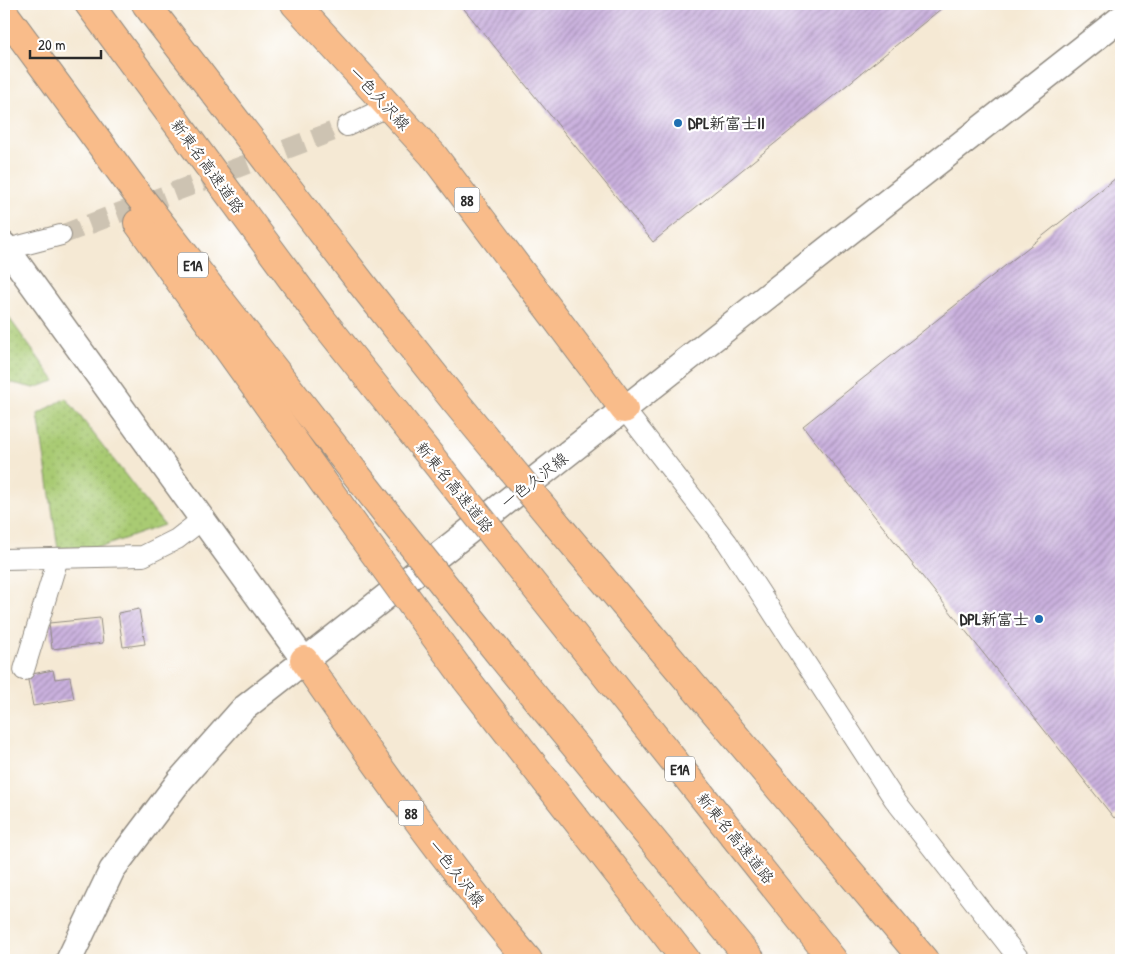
<svg xmlns="http://www.w3.org/2000/svg" width="1125" height="964" font-family="'Patrick Hand','Klee One',sans-serif">
<style>
.grass{fill:url(#grass-dots);stroke:#6a7b4f}
.building{fill:url(#building-hatch)}
.lines{fill:none;stroke-linecap:round;stroke-linejoin:round}
.minor-tunnel{stroke:#cdc3b2;stroke-width:20;stroke-dasharray:20 10;stroke-linecap:butt}
.minor-casing{stroke:#908a80;stroke-width:22}
.tertiary-casing{stroke:#908a80;stroke-width:28}
.primary-casing{stroke:#908a80;stroke-width:30}
.motorway-casing{stroke:#908a80;stroke-width:30}
.minor{stroke:#fff;stroke-width:20}
.tertiary{stroke:#fff;stroke-width:25}
.primary{stroke:#f9bc8a;stroke-width:28}
.motorway{stroke:#f9bc8a;stroke-width:28}
.motorway-bridge-casing{stroke:#908a80;stroke-width:30;stroke-linecap:butt}
.motorway-bridge{stroke:#f9bc8a;stroke-width:28}
.poi-dot{fill:#1f6fb2;stroke:#fff;stroke-width:2}
.labels{text-anchor:middle;dominant-baseline:central;stroke-width:4.5;stroke-linejoin:round;paint-order:stroke}
.shield{fill:#fff;stroke:#6b6b6b;stroke-width:1}
.shield-label{font-size:15px;font-weight:bold;fill:#2b2b2b}
.street-label{font-size:16px;fill:#2b2b2b;stroke:#fff}
.poi-label{font-size:16px;font-weight:bold;fill:#2b2b2b;stroke:#fff;text-anchor:start}
</style>
<defs>
<pattern id="grass-dots" width="8" height="8" patternUnits="userSpaceOnUse" patternTransform="scale(1.25)"><rect width="8" height="8" fill="#a9cb73"/><path d="M2 2h.1M6 6h.1" fill="none" stroke="#92ae64" stroke-width="1.8" stroke-linecap="round"/></pattern>
<pattern id="building-hatch" width="6" height="6" patternUnits="userSpaceOnUse" patternTransform="scale(1.25)"><rect width="6" height="6" fill="#cab1de"/><path d="M-1 1l2-2M0 6l6-6M5 7l2-2" fill="none" stroke="#a490b4"/></pattern>
</defs>
<rect width="100%" height="100%" fill="#fff"/>
<filter id="ink" filterUnits="userSpaceOnUse"><feTurbulence type="fractalNoise" baseFrequency=".02" numOctaves="2"/><feDisplacementMap in="SourceGraphic" scale="10" xChannelSelector="R" yChannelSelector="G"/><feConvolveMatrix kernelMatrix="1 2 1 2 8 2 1 2 1" color-interpolation-filters="sRGB"/></filter>
<filter id="wash" filterUnits="userSpaceOnUse"><feTurbulence type="fractalNoise" baseFrequency=".0096" numOctaves="4" result="noise"/><feDisplacementMap in="SourceGraphic" scale="20" xChannelSelector="R" yChannelSelector="G"/><feGaussianBlur stdDeviation="1.12" result="paint"/><feColorMatrix in="noise" values="0 0 0 0 0 0 0 0 0 0 0 0 0 0 0 0 0 1.4 0 .05"/><feComposite in="paint" operator="in"/></filter>
<g filter="url(#wash)">
<rect width="100%" height="100%" fill="#f5e9d4"/>
<g class="grass">
<polygon points="4,311 55,381 34,388 4,381"/>
<polygon points="66,398 164,525 104,546 58,549 38,414"/>
</g>
<g id="blocks">
<g class="building">
<polygon points="460,4 947,4 653,242"/>
<polygon points="1121,174 1121,812 1114,818 803,426"/>
<polygon points="139,609 145,644 123,647 118,613"/>
<polygon points="100,618 103,643 52,649 49,623"/>
<polygon points="53,670 55,679 70,677 74,699 33,706 27,675"/>
</g>
</g>
</g>
<g filter="url(#ink)">
<use href="#blocks" fill-opacity="0" stroke="#908a80" stroke-width="1"/>
<g class="lines">
<polyline class="minor-tunnel" points="61,235 347,126"/>
<defs>
<g id="minor">
<polyline points="347,126 387,107"/>
<polyline points="4,250 61,235"/>
<polyline points="624,409 727,542 894,799 1020,960"/>
<polyline points="4,559 143,556 177,539 204,518"/>
<polyline points="24,670 58,558"/>
</g>
<g id="tertiary">
<polyline points="4,245 304,660"/>
<polyline points="69,960 112,870 180,780 243,709 1121,18"/>
</g>
<g id="primary">
<polyline points="295,4 433,155 624,409"/>
<path d="M 304,660 C 375,763 447,864 528,960"/>
</g>
<g id="motorway">
<polyline points="89,4 323,321 412,433"/>
<polyline points="146,4 365,288 454,400"/>
<polyline points="4,13 135,191 387,514"/>
<polyline points="138,223 361,535"/>
<polyline points="554,521 924,960"/>
<polyline points="528,578 833,960"/>
<polyline points="502,657 751,960"/>
<polyline points="466,679 686,960"/>
</g>
</defs>
<use href="#minor" class="minor-casing"/>
<use href="#tertiary" class="tertiary-casing"/>
<use href="#primary" class="primary-casing"/>
<use href="#motorway" class="motorway-casing"/>
<use href="#minor" class="minor"/>
<use href="#tertiary" class="tertiary"/>
<use href="#primary" class="primary"/>
<use href="#motorway" class="motorway"/>
<defs>
<g id="motorway-bridge">
<polyline points="454,400 554,521"/>
<polyline points="412,433 528,578"/>
<polyline points="387,514 502,657"/>
<polyline points="361,535 466,679"/>
</g>
</defs>
<use href="#motorway-bridge" class="motorway-bridge-casing"/>
<use href="#motorway-bridge" class="motorway-bridge"/>
</g>
</g>
<g class="poi-dot">
<circle cx="678" cy="123" r="5"/>
<circle cx="1039" cy="619" r="5"/>
</g>
<g class="labels">
<g class="shield">
<rect x="454.5" y="187.5" width="25" height="25" rx="4"/>
<rect x="178" y="252.5" width="30" height="25" rx="4"/>
<rect x="665" y="756.5" width="30" height="25" rx="4"/>
<rect x="398.5" y="800.5" width="25" height="25" rx="4"/>
</g>
<g class="shield-label">
<text x="467" y="200">88</text>
<text x="193" y="265">E1A</text>
<text x="680" y="769">E1A</text>
<text x="411" y="813">88</text>
</g>
<g class="street-label">
<text transform="translate(380 98) rotate(47)">一色久沢線</text>
<text transform="translate(208 166) rotate(54)">新東名高速道路</text>
<text transform="translate(534 480) rotate(-38)">一色久沢線</text>
<text transform="translate(455 487) rotate(51)">新東名高速道路</text>
<text transform="translate(736 838) rotate(51)">新東名高速道路</text>
<text transform="translate(457 873) rotate(52)">一色久沢線</text>
</g>
<g class="poi-label">
<text x="688" y="123">DPL新富士II</text>
<text x="1029" y="619" text-anchor="end">DPL新富士</text>
</g>
</g>
<rect width="1125" height="964" fill="none" stroke="#fff" stroke-width="20"/>
<path d="M30 50v8h71v-8" fill="none" stroke="#2b2b2b" stroke-width="2.5"/>
<text x="38" y="50" font-size="15" fill="#2b2b2b" stroke="#ffffff" stroke-width="4" paint-order="stroke">20 m</text>
</svg>
